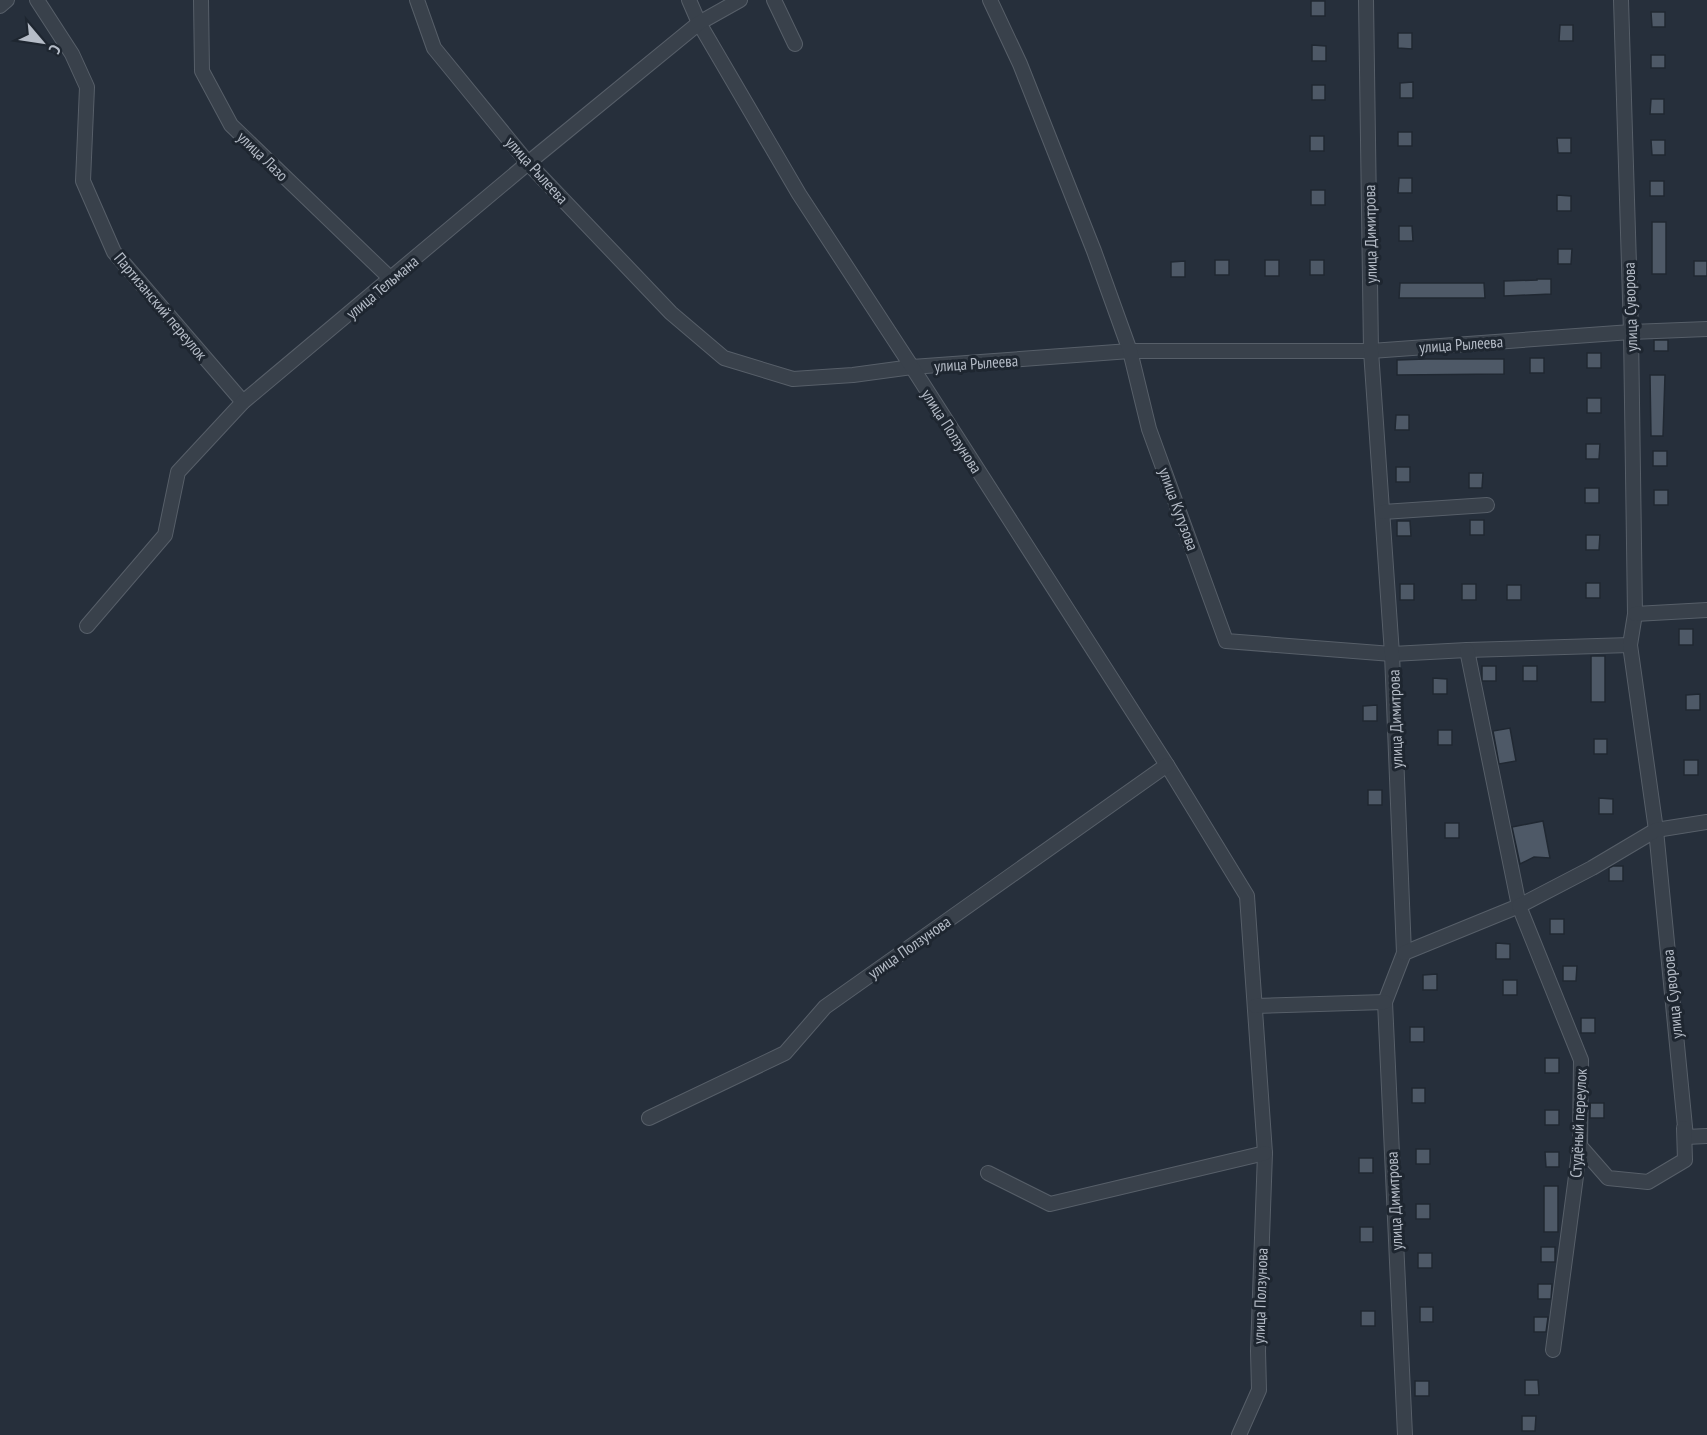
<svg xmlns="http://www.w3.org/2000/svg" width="1707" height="1435" font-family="'PT Sans Narrow',sans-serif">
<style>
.building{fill:#4e5967;stroke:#202832;stroke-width:1.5}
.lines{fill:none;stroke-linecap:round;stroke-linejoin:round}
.minor-casing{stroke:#575f69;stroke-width:16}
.minor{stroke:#39414b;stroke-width:14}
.labels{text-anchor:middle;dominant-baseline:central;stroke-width:6;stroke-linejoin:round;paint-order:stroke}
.street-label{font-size:16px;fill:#b5bcc7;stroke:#1e2630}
</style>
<rect width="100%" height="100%" fill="#262f3b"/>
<g class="building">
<rect x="1311" y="1" width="14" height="15"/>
<polygon points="1651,12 1665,12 1665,27 1652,27"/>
<polygon points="1560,25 1573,25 1573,41 1559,41"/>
<polygon points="1398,33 1412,33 1412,49 1398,48"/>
<polygon points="1312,45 1326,46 1326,61 1312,61"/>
<rect x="1651" y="55" width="14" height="13"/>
<polygon points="1413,82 1413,98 1400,98 1400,83"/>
<rect x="1312" y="85" width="13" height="15"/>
<polygon points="1651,99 1664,99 1664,114 1650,114"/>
<rect x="1398" y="132" width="14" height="14"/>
<rect x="1310" y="136" width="14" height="15"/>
<polygon points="1557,138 1571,138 1571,153 1558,153"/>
<polygon points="1651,140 1665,140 1665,155 1652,155"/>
<polygon points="1399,178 1412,178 1412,193 1398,193"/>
<rect x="1650" y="181" width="14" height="15"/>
<rect x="1311" y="190" width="14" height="15"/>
<polygon points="1557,195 1571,196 1571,211 1557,211"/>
<rect x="1652" y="222" width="14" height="52"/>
<polygon points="1399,226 1412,226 1413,241 1399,241"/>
<polygon points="1558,249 1572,249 1571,264 1558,264"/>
<rect x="1215" y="260" width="14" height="15"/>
<rect x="1265" y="260" width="14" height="16"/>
<rect x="1310" y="260" width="14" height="15"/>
<polygon points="1185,261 1185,277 1171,277 1171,262"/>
<rect x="1694" y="261" width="13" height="15"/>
<polygon points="1537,279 1551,279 1551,294 1504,296 1504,281 1537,280"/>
<polygon points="1400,283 1484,283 1485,298 1399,298"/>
<rect x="1654" y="340" width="14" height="11"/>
<rect x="1587" y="353" width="14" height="15"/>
<rect x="1530" y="358" width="14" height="15"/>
<polygon points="1426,359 1504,359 1504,374 1397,375 1397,360"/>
<polygon points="1650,375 1665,375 1663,436 1651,436"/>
<rect x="1587" y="398" width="14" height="15"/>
<polygon points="1396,415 1409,415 1409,430 1395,430"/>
<polygon points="1586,444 1600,444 1599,459 1586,459"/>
<rect x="1653" y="451" width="14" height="15"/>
<rect x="1396" y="467" width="14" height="15"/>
<polygon points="1469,473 1483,473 1482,488 1469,488"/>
<rect x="1585" y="488" width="14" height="15"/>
<rect x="1654" y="490" width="14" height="15"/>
<rect x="1470" y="520" width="14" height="15"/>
<polygon points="1397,521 1410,521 1411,536 1397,536"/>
<polygon points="1586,535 1600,535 1599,550 1586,550"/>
<rect x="1586" y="583" width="14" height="15"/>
<rect x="1400" y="584" width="14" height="16"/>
<rect x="1462" y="584" width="14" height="16"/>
<rect x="1507" y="585" width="14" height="15"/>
<rect x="1679" y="629" width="14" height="16"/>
<rect x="1591" y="656" width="14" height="46"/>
<rect x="1482" y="666" width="14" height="15"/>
<rect x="1523" y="666" width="14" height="15"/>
<polygon points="1433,678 1447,679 1447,694 1433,694"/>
<polygon points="1700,694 1700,710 1686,710 1686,695"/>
<polygon points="1377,705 1377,721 1363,721 1363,706"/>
<polygon points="1510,728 1516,761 1499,764 1493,731"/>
<rect x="1438" y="730" width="14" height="15"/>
<rect x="1594" y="739" width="13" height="15"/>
<rect x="1684" y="760" width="14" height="15"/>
<rect x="1368" y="790" width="14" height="15"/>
<polygon points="1599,798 1613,799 1613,814 1599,814"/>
<polygon points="1543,821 1550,858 1534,857 1520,864 1512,827"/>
<rect x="1445" y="823" width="14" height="15"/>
<polygon points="1613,866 1623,866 1623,881 1609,881 1609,868"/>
<rect x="1550" y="919" width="14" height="15"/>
<polygon points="1496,943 1510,944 1510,959 1496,959"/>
<polygon points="1563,966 1577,966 1576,981 1563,981"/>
<polygon points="1437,974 1437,990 1423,990 1423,975"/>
<rect x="1503" y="980" width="14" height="15"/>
<rect x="1581" y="1018" width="14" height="15"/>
<rect x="1410" y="1027" width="14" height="15"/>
<rect x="1545" y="1058" width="14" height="15"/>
<rect x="1412" y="1088" width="13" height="15"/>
<rect x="1590" y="1103" width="14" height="15"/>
<rect x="1545" y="1110" width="14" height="15"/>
<rect x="1416" y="1149" width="14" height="15"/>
<polygon points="1545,1152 1559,1152 1559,1167 1546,1167"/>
<rect x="1359" y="1158" width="14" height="15"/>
<rect x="1544" y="1186" width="14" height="46"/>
<rect x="1416" y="1204" width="14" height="15"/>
<rect x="1360" y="1227" width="13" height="15"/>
<rect x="1541" y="1247" width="14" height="15"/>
<rect x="1418" y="1253" width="14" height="15"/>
<polygon points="1538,1284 1552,1284 1551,1299 1538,1299"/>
<rect x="1420" y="1307" width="13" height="15"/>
<rect x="1361" y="1311" width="14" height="15"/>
<polygon points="1534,1317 1548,1317 1546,1332 1534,1332"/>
<polygon points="1525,1380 1538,1380 1539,1395 1525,1395"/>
<rect x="1415" y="1381" width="14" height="15"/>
<polygon points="1522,1416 1536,1416 1535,1431 1522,1431"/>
</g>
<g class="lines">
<defs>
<g id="minor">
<polyline points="37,0 72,54 87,87 83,181 114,252 243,402"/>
<polyline points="201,0 202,71 231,125 391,279"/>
<polyline points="417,0 434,48 528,163 671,313 724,358 793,379 853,375 912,367 1130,351 1371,351 1631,332 1707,329"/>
<polyline points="689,0 699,23 799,194 912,367 1167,765 1247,896 1265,1153 1258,1351 1259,1390 1239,1435"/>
<polyline points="774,0 795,44"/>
<polyline points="990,0 1020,64 1094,251 1130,351 1149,429 1226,641 1392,654 1467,650 1630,645"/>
<polyline points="1366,0 1371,351 1392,654 1404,953 1385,1002 1405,1435"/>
<polyline points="1621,0 1631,332 1635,614 1630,645 1656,830 1686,1137 1707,1136"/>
<polyline points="0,6 7,0"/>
<polyline points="1383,512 1487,505"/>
<polyline points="1635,614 1707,610"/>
<polyline points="87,626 165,535 178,472 243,402 528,163 699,23 740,0"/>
<polyline points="1404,953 1519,906 1467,650"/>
<polyline points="1255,1006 1385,1002"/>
<polyline points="649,1118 785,1053 825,1007 1167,765"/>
<polyline points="1580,1146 1608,1178 1648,1182 1685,1160 1684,1128"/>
<polyline points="988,1173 1050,1204 1265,1153"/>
<polyline points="1553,1350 1580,1146 1581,1060 1519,906 1592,868 1656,830 1707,822"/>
</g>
</defs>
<use href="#minor" class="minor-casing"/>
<use href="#minor" class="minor"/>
</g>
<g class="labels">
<g class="street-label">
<text transform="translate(263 156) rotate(44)">улица Лазо</text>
<text transform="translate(537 170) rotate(48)">улица Рылеева</text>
<text transform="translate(1370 234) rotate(-91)">улица Димитрова</text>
<text transform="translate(382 287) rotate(-40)">улица Тельмана</text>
<text transform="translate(161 306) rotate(50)">Партизанский переулок</text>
<text transform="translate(1630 307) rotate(-92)">улица Суворова</text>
<text transform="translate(1461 344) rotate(-4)">улица Рылеева</text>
<text transform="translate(976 363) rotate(-4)">улица Рылеева</text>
<text transform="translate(952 431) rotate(57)">улица Ползунова</text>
<text transform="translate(1179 509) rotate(70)">улица Кутузова</text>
<text transform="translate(1395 719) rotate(-92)">улица Димитрова</text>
<text transform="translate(909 947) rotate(-35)">улица Ползунова</text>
<text transform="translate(1672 994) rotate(-96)">улица Суворова</text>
<text transform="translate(1578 1123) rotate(-87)">Студёный переулок</text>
<text transform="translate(1394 1201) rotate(-93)">улица Димитрова</text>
<text transform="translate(1260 1296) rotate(-88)">улица Ползунова</text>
</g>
</g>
<g transform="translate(42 42) rotate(119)" stroke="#1e2630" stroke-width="4.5" paint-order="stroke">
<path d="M0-4.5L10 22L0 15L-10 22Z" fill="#b5bcc7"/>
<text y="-9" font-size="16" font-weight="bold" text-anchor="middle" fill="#b5bcc7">С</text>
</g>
</svg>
